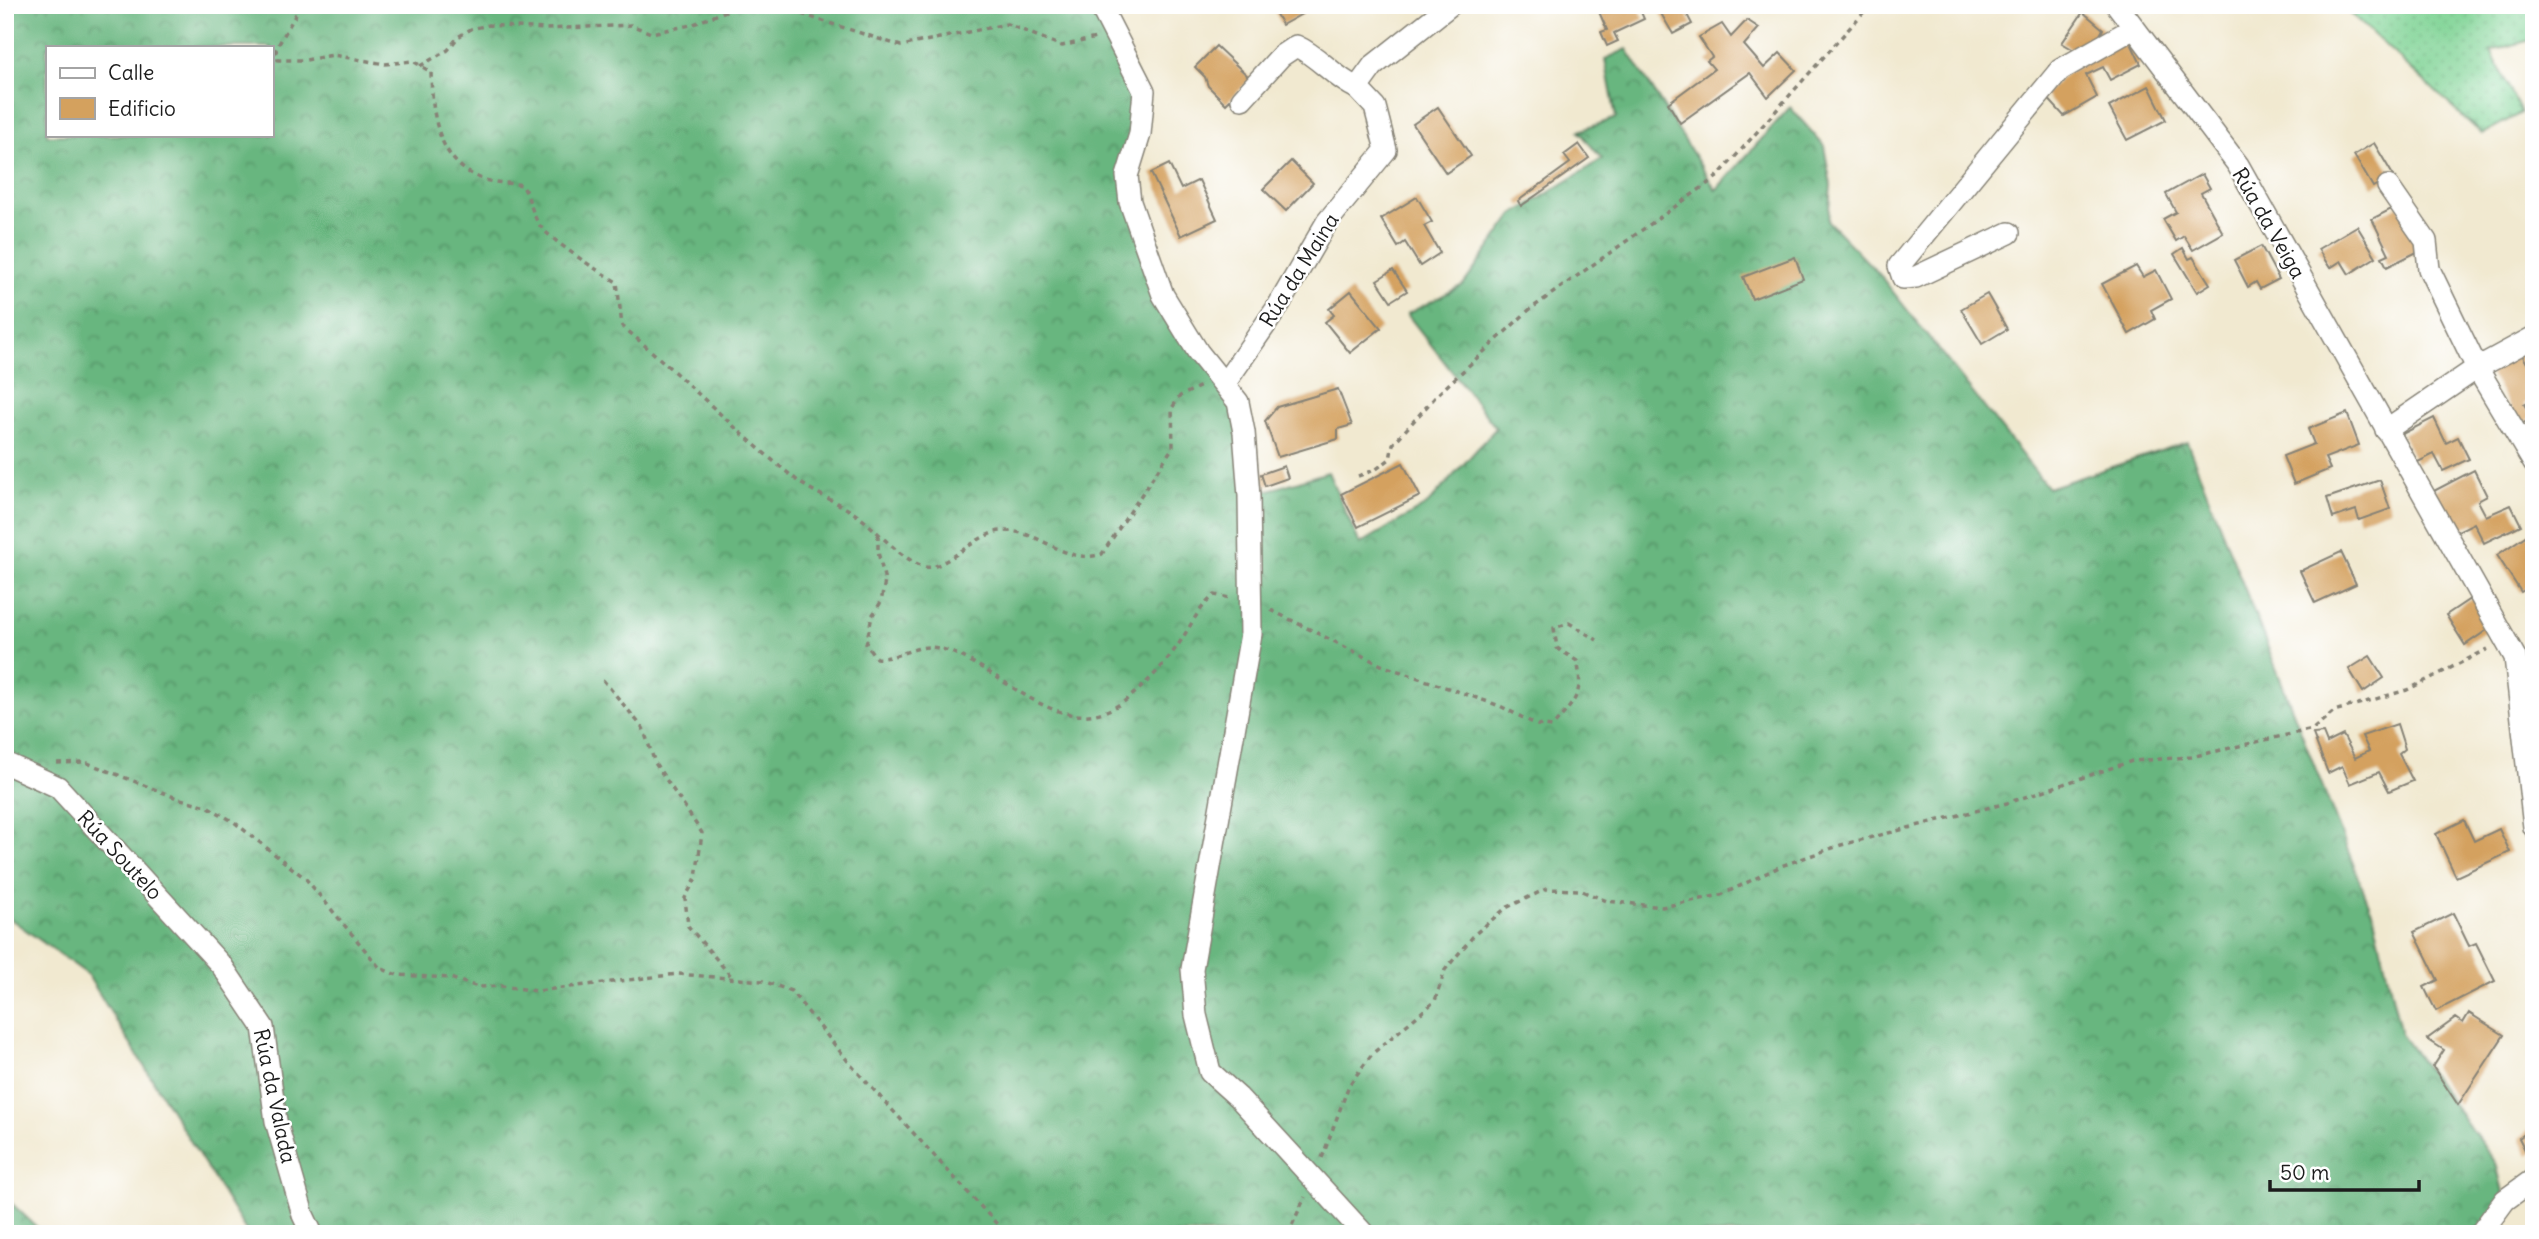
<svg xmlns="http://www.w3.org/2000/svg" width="2539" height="1239" font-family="Delius,sans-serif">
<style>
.grass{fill:url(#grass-dots);stroke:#4e7859;stroke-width:2}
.forest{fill:url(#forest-crowns);stroke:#42694e;stroke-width:2;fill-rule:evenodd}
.building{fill:#d4a15e}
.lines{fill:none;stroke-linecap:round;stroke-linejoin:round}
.minor-casing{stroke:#868276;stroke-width:24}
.path{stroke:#868276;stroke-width:3.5;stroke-dasharray:5 5;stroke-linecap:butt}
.minor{stroke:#fff;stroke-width:21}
.labels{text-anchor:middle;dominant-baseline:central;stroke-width:5;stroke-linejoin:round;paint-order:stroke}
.street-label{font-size:21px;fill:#1c1c1c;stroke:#fff}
</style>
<defs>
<pattern id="grass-dots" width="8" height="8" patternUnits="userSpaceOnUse" patternTransform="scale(1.75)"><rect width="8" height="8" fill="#81d496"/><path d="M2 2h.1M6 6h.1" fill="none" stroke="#6fb581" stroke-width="1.8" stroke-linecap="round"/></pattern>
<pattern id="forest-crowns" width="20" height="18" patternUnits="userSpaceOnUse" patternTransform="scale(1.75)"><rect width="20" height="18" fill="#68b67f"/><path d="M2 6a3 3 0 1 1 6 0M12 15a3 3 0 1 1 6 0" fill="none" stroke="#559367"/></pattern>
</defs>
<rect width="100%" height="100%" fill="#fff"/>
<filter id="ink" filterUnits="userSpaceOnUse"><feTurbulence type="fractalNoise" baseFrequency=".0143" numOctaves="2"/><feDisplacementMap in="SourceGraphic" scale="14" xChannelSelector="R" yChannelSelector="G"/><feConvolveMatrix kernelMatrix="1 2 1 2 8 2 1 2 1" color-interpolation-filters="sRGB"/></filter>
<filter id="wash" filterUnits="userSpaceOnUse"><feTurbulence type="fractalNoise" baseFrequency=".00686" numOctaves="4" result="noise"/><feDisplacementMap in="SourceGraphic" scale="28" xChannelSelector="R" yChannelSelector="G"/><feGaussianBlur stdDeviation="1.57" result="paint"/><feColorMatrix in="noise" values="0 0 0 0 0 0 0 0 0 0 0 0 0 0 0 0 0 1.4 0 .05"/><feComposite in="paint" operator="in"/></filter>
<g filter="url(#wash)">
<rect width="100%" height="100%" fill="#f1e9d0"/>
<polygon class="grass" points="2332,5 2534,5 2534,39 2491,51 2521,113 2482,134 2350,13"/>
<g class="forest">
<path d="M 5,5 L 1100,5 L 1144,91 L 1127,176 L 1163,295 L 1238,402 L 1250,496 L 1328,472 L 1360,544 L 1428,504 L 1496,428 L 1407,314 L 1463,285 L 1513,215 L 1602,159 L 1579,131 L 1616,118 L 1605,59 L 1627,49 L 1716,190 L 1790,107 L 1824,146 L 1831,185 L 1828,221 L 1878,273 L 2048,488 L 2187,442 L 2374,917 L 2401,1034 L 2496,1163 L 2505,1200 L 2480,1234 L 248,1234 L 87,974 L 5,915 ZM 47,47 L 271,47 L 271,135 L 47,135 Z"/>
<polygon points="9,1201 43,1233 44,1234 5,1234 5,1204"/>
</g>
<g id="blocks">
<g class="building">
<polygon points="1271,5 1318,5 1282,25"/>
<polygon points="1596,5 1638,5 1644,19 1614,33 1618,41 1607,46 1601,32 1607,30"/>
<polygon points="1656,5 1682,5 1692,24 1673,34"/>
<polygon points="2083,12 2103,29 2095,45 2081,54 2062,43"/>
<polygon points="1747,20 1759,28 1744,45 1764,68 1780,53 1796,70 1768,97 1750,73 1680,123 1668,103 1714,69 1707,61 1712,57 1699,37 1722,24 1731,37"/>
<polygon points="2129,39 2141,64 2110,80 2103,67 2086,75 2097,97 2064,116 2044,94 2067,73"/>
<polygon points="1216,46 1251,79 1226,104 1208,86 1205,77 1195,67"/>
<polygon points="2149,86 2166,120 2127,140 2109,107"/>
<polygon points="1438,107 1471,156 1446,173 1413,124"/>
<polygon points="2374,143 2393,175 2373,187 2354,155"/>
<polygon points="1579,144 1589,158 1521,206 1518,201 1570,163 1564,155"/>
<polygon points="1291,161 1313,183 1286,211 1263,189"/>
<polygon points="1169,164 1181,189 1199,180 1217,219 1181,236 1151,173"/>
<polygon points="2202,174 2210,188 2201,193 2223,233 2193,250 2184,236 2176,241 2163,219 2176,212 2166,194"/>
<polygon points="1417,197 1432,222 1424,226 1440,253 1420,266 1405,242 1398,247 1381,219"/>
<polygon points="2399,205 2421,250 2387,267 2382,257 2389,254 2372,219"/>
<polygon points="2357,226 2376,257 2349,274 2341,261 2330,268 2318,249"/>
<polygon points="2261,246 2279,279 2260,289 2256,282 2248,287 2234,260"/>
<polygon points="2183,248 2189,259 2193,257 2210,284 2197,292 2174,254"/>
<polygon points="1795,257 1803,279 1752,299 1743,277"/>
<polygon points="2136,266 2143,277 2156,270 2171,299 2151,310 2155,319 2129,334 2102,284"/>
<polygon points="1393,270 1407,291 1391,301 1377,280"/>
<polygon points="1351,291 1381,328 1350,353 1325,322 1334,315 1329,309"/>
<polygon points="1987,294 2007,329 1982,344 1961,309"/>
<polygon points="2521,353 2534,375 2534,398 2524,404 2532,418 2520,425 2489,371"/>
<polygon points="1338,389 1352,425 1338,429 1338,439 1278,457 1265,421 1277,407"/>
<polygon points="2347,413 2359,445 2325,458 2330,469 2294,484 2283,456 2314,444 2308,429"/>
<polygon points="2434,418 2446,443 2458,437 2469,459 2443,471 2434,454 2416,463 2402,434"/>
<polygon points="1403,463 1420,496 1358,527 1341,494"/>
<polygon points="1284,466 1288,478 1265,486 1261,474"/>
<polygon points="2474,470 2487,496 2478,501 2486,516 2511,505 2521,525 2484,543 2474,523 2452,534 2430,493"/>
<polygon points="2380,480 2390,509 2359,520 2356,510 2333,518 2327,498"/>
<polygon points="2530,533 2534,539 2534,584 2521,592 2497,555"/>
<polygon points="2341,552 2356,584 2315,603 2300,571"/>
<polygon points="2473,597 2493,626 2465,645 2446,615"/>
<polygon points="2370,656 2384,678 2363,692 2349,669"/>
<polygon points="2397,724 2405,749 2399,754 2413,781 2389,791 2379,772 2350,784 2342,766 2328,773 2313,734 2323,733 2327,743 2343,735 2355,758 2369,751 2362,736"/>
<polygon points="2464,820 2474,841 2499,829 2510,852 2456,877 2436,834"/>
<polygon points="2453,913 2469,946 2476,943 2495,981 2436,1011 2424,987 2438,980 2414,932"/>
<polygon points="2469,1013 2504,1035 2458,1105 2433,1067 2444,1050 2427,1039 2456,1018 2463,1023"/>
<polygon points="2534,1127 2534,1152 2528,1156 2519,1138"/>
</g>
</g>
</g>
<g filter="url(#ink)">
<use href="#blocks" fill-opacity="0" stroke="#868276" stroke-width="2"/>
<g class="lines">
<defs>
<g id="minor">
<polyline points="1100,5 1144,91 1140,134 1127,176 1130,202 1163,295 1198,352 1238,402 1244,432 1249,496 1251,634 1192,969 1196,1015 1210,1072 1239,1098 1364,1234"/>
<polyline points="2117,5 2238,165 2515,657 2534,827"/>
<path d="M 1242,99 L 1281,56 L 1296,46 C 1319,56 1333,77 1357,88"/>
<polyline points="2388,186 2426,241 2429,269 2477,368 2534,463"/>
<polyline points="2009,233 1916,277 1903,278 1899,266 2060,70 2134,28"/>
<polyline points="1225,383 1277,308 1327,222 1386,150 1375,107 1357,88 1373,66 1450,5"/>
<polyline points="2386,430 2477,368 2534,337"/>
<polyline points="5,763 58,787 222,966 263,1027 276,1121 303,1215 312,1234"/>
<polyline points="2480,1234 2505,1200 2534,1179"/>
</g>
</defs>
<use href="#minor" class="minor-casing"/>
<g class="path">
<path d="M 301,5 L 276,49 L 278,60 L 306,60 L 333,55 L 385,64 L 413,61 L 431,72 C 432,115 437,164 485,180 C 496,183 511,183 522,185 C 530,197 532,215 540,226 C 552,241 599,272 617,282 L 622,326 C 682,376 737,433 798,481 C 817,495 839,502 858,516 C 879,531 900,560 926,567 C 943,571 977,533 1001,531 C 1043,529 1063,566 1102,554 L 1173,447 L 1172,408 L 1180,396 L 1201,386"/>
<polyline points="773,5 901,46 1007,24 1062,46 1096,38"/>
<polyline points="420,66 448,50 458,37 471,29 488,25 545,29 631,25 651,33 691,25 741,5"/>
<polyline points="1358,476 1375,470 1390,459 1393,444 1438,394 1529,310 1717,177 1870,5"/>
<path d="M 878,534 L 878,552 L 885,581 L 881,602 L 872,616 L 866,644 L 876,658 C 897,660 916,643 938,648 C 1000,662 1058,750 1126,700 C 1148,683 1165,664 1180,642 C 1192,624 1198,608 1215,595 L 1230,598"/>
<path d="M 1271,610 L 1381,665 L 1500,706 L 1537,725 L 1552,727 C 1573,703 1585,694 1577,661 L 1557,648 L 1554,628 L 1569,623 L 1597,640"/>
<polyline points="603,680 643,728 655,763 702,833 696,878 685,898 688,926 731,976"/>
<polyline points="57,763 85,762 177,798 207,806 234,822 306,879 380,968 397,975 450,978 478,987 502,986 537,991 678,974 763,981 791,991 851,1065 1006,1234"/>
<polyline points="1322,1158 1349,1085 1372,1054 1435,1001 1445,970 1475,934 1506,908 1546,889 1579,890 1607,901 1662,907 1721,895 1781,866 1841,845 2007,803 2132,761 2191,757 2313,729 2334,711 2407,690 2488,649"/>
<polyline points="1288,1234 1305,1197"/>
</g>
<use href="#minor" class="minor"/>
</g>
</g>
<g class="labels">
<g class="street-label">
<text transform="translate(2269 223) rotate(60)">Rúa da Veiga</text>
<text transform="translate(1299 270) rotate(-58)">Rúa da Maina</text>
<text transform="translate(120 855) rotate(47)">Rúa Soutelo</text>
<text transform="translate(275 1096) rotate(78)">Rúa da Valada</text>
</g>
</g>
<rect width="2539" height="1239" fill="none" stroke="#fff" stroke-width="28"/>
<rect x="46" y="46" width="228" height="91" fill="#ffffff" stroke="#a4a4a4" stroke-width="2"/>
<rect x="60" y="68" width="35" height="10" fill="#ffffff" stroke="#a4a4a4" stroke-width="2"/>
<text x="108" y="80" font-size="21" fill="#1c1c1c">Calle</text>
<rect x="60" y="98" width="35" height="21" fill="#d4a15e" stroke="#a4a4a4" stroke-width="2"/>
<text x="108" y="116" font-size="21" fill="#1c1c1c">Edificio</text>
<path d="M2270 1180v10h149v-10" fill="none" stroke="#1c1c1c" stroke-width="3.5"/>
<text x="2280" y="1180" font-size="21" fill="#1c1c1c" stroke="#ffffff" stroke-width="5" paint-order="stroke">50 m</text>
</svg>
